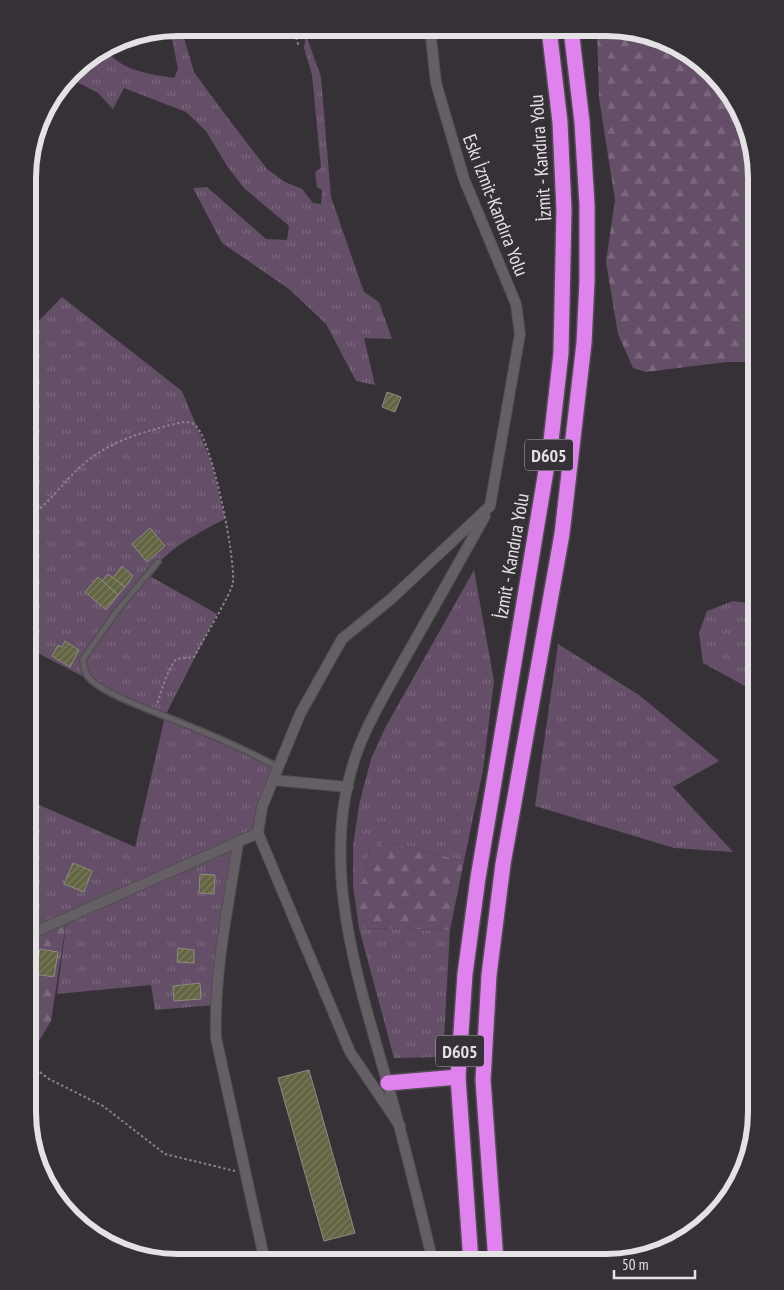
<svg xmlns="http://www.w3.org/2000/svg" width="784" height="1290" font-family="'PT Sans Narrow',sans-serif">
<style>
.grass{fill:url(#grass-tufts)}
.forest{fill:url(#forest-firs)}
.building{fill:url(#building-hatch);stroke:#8b8c84}
.lines{fill:none;stroke-linecap:round;stroke-linejoin:round}
.lane-casing{stroke:#514d52;stroke-width:8}
.street-casing{stroke:#514d52;stroke-width:12}
.highway-casing{stroke:#514d52;stroke-width:18}
.path{stroke:#888489;stroke-width:2;stroke-dasharray:2.5 2.5;stroke-linecap:butt}
.lane{stroke:#655f65;stroke-width:5}
.street{stroke:#655f65;stroke-width:10}
.highway{stroke:#e082ee;stroke-width:15}
.labels{text-anchor:middle;dominant-baseline:central;stroke-width:5;stroke-linejoin:round;paint-order:stroke}
.shield{fill:#363137;stroke:#b0adb2;stroke-width:1}
.shield-label{font-size:18px;font-weight:bold;fill:#e5e2e6}
.street-label{font-size:19px;fill:#e5e2e6;stroke:#363137}
.rim{fill:none;stroke:#e5e2e6;stroke-width:6}
</style>
<defs>
<pattern id="grass-tufts" width="24" height="20" patternUnits="userSpaceOnUse" patternTransform="scale(1.25)"><rect width="24" height="20" fill="#654e68"/><path d="M3 7l-1-3M5 7V3M7 7l1-3M15 17l-1-3M17 17v-4M19 17l1-3" fill="none" stroke="#7b677e"/></pattern>
<pattern id="forest-firs" width="22" height="20" patternUnits="userSpaceOnUse" patternTransform="scale(1.25)"><rect width="22" height="20" fill="#654e68"/><path d="M5 1l3.5 6h-7zM16 11l3.5 6h-7z" fill="#7b677e"/></pattern>
<pattern id="building-hatch" width="6" height="6" patternUnits="userSpaceOnUse" patternTransform="scale(1.25)"><rect width="6" height="6" fill="#636542"/><path d="M-1 1l2-2M0 6l6-6M5 7l2-2" fill="none" stroke="#797b5d"/></pattern>
</defs>
<rect width="100%" height="100%" fill="#363137"/>
<g class="grass">
<path d="M 181,28 L 194,72 L 224,113 L 267,169 L 285,182 L 302,189 L 313,203 L 321,204 L 322,190 L 317,187 L 315,172 L 321,168 L 312,75 L 304,48 L 306,35 L 321,77 L 331,197 L 364,292 L 379,302 L 392,339 L 364,338 L 375,385 L 356,381 L 326,324 L 289,289 L 222,243 L 193,188 L 207,187 L 266,239 L 287,240 L 289,226 L 244,188 L 227,166 L 206,131 L 186,112 L 124,88 L 113,109 L 98,93 L 71,79 L 84,62 L 106,49 C 120,71 150,74 174,78 L 178,69 L 170,29 Z"/>
<path d="M 62,297 L 182,391 L 212,464 L 225,519 C 196,534 169,548 148,575 L 217,614 L 165,716 L 279,767 L 258,833 L 238,843 L 215,1005 L 155,1010 L 151,985 L 57,994 L 67,918 L 28,935 L 28,800 L 135,847 L 165,716 L 140,706 L 28,648 L 29,331 Z"/>
<polygon points="474,570 494,681 483,770 464,861 388,842 370,848 363,882 353,885 353,846 359,805 371,759 385,728"/>
<polygon points="733,601 756,604 756,692 703,663 699,633 707,611"/>
<polygon points="558,644 639,695 719,761 673,787 733,852 674,848 535,806"/>
<polygon points="359,928 450,930 443,1057 394,1058"/>
</g>
<g class="forest">
<polygon points="597,29 625,29 698,59 745,121 756,179 756,362 726,362 646,372 633,368 618,334 606,262 615,200 599,98"/>
<polygon points="388,842 464,861 450,930 359,928 353,885 363,882 370,848"/>
<polygon points="67,917 51,1021 28,1060 28,935"/>
</g>
<g class="building">
<polygon points="387,392 401,397 395,412 382,407"/>
<polygon points="150,528 165,546 147,562 132,544"/>
<polygon points="122,566 133,576 125,587 113,578"/>
<polygon points="108,574 125,587 118,595 102,581"/>
<polygon points="98,577 118,595 106,610 85,592"/>
<polygon points="65,641 79,650 70,667 52,656 58,645 62,647"/>
<polygon points="73,863 92,871 84,892 64,884"/>
<polygon points="200,874 215,875 214,894 199,893"/>
<polygon points="178,948 194,950 194,963 177,962"/>
<polygon points="40,949 58,952 54,977 35,974"/>
<polygon points="200,983 201,999 174,1001 173,986"/>
<polygon points="309,1070 355,1233 324,1241 278,1078"/>
</g>
<g class="lines">
<defs>
<g id="lane">
<path d="M 158,562 L 116,612 L 83,659 C 84,667 84,674 91,680 C 108,696 161,714 184,724 C 217,737 248,751 278,767"/>
<polyline points="86,1231 96,1235"/>
</g>
<g id="street">
<polyline points="273,780 348,787"/>
<path d="M 238,843 C 228,908 214,972 216,1038 L 265,1262"/>
<polyline points="28,935 258,833"/>
<polyline points="400,1126 350,1052 258,833 262,807 300,714 342,639 391,599 490,506 520,334 516,304 464,179 436,83 430,28"/>
<path d="M 433,1262 C 419,1205 406,1149 390,1092 C 359,981 315,861 359,747 C 371,716 389,687 405,658 C 432,611 458,564 485,516"/>
</g>
<g id="highway">
<polyline points="388,1083 458,1077"/>
<polyline points="471,1262 458,1077 465,974 478,878 551,441 561,353 564,210 560,122 549,29"/>
<polyline points="496,1262 483,1080 489,975 503,864 562,534 584,343 587,281 587,205 582,122 571,29"/>
</g>
</defs>
<use href="#lane" class="lane-casing"/>
<use href="#street" class="street-casing"/>
<use href="#highway" class="highway-casing"/>
<g class="path">
<polyline points="293,28 299,47"/>
<path d="M 28,517 C 41,512 66,480 78,469 C 107,441 145,431 183,422 C 188,422 193,422 197,427 C 213,447 235,555 233,582 C 233,591 200,645 194,657 L 176,659 C 166,674 162,688 157,705"/>
<polyline points="28,1063 49,1079 103,1106 165,1154 235,1171"/>
</g>
<use href="#lane" class="lane"/>
<use href="#street" class="street"/>
<use href="#highway" class="highway"/>
</g>
<g class="labels">
<g class="shield">
<rect x="525" y="439.5" width="48" height="31" rx="4"/>
<rect x="436" y="1035.5" width="48" height="31" rx="4"/>
</g>
<g class="shield-label">
<text x="549" y="455">D605</text>
<text x="460" y="1051">D605</text>
</g>
<g class="street-label">
<text transform="translate(540 158) rotate(-94)">İzmit - Kandıra Yolu</text>
<text transform="translate(496 205) rotate(69)">Eskı İzmit-Kandıra Yolu</text>
<text transform="translate(511 556) rotate(-80)">İzmit - Kandıra Yolu</text>
</g>
</g>
<path d="M0 0H784V1290H0ZM178 36H606A142 142 0 0 1 748 178V1112A142 142 0 0 1 606 1254H178A142 142 0 0 1 36 1112V178A142 142 0 0 1 178 36Z" fill="#363137" fill-rule="evenodd"/>
<path class="rim" d="M178 36H606A142 142 0 0 1 748 178V1112A142 142 0 0 1 606 1254H178A142 142 0 0 1 36 1112V178A142 142 0 0 1 178 36Z"/>
<path d="M614 1270v8h81v-8" fill="none" stroke="#e5e2e6" stroke-width="2.5"/>
<text x="622" y="1270" font-size="15" fill="#e5e2e6" stroke="#363137" stroke-width="4" paint-order="stroke">50 m</text>
</svg>
